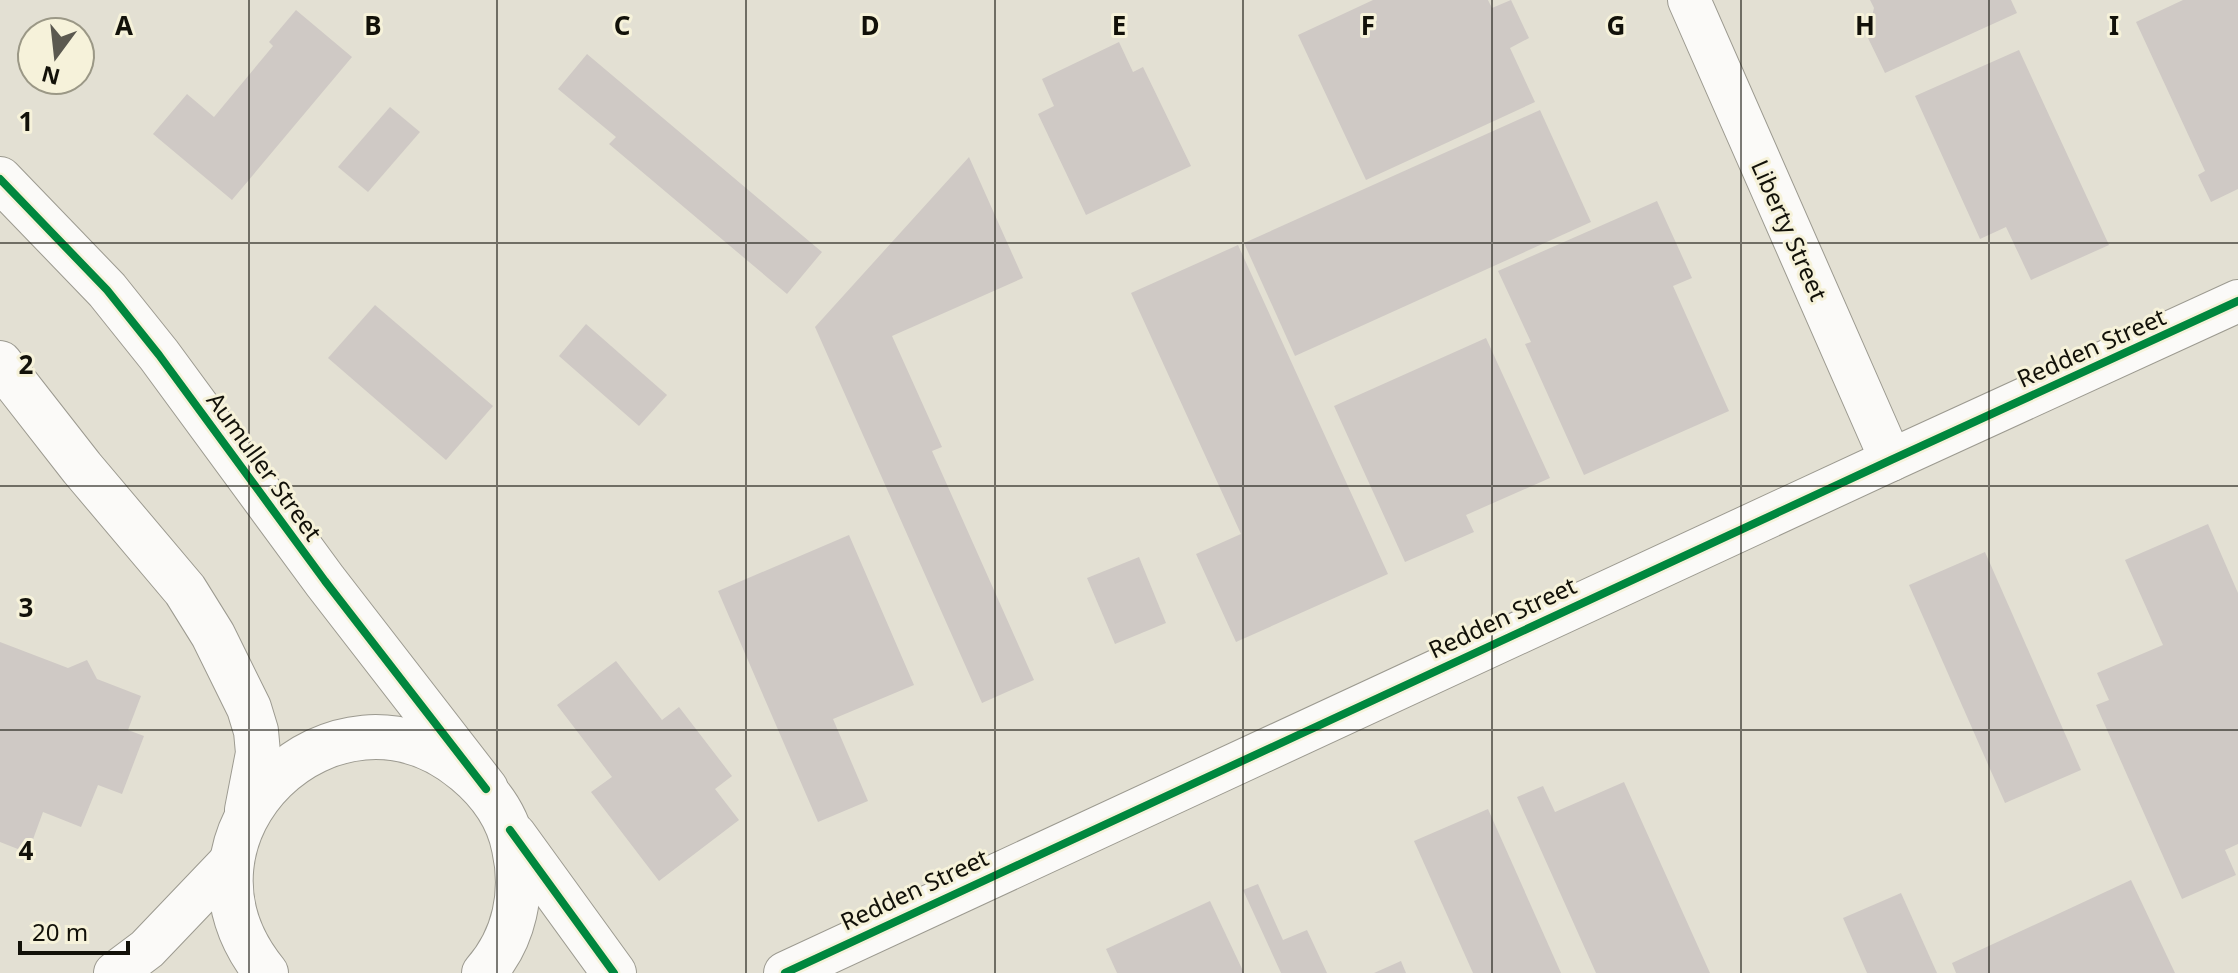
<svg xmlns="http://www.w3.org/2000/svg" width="2238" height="973" font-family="'Noto Sans',sans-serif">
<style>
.building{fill:#cfc9c5}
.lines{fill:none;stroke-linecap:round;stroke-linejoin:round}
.minor-casing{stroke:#9c9a90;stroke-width:44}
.tertiary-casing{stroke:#9c9a90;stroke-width:46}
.minor{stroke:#fbfaf8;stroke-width:42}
.tertiary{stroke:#fbfaf8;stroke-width:44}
.cycleway-casing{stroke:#f6f2da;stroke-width:13}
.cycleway{stroke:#00873e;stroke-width:8}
.grid{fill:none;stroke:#121109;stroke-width:2;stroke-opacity:0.55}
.labels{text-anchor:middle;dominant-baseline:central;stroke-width:6;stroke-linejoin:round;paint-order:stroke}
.street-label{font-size:24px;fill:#121109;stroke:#f6f2da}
.grid-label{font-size:26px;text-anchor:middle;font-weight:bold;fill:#121109;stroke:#f6f2da;stroke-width:6;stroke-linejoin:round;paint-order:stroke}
</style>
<rect width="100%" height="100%" fill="#e3e0d3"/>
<g class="building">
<polygon points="1373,0 1488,0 1492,8 1511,0 1529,38 1510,48 1535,102 1366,180 1298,35"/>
<polygon points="1870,0 2011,0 2017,13 1885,73 1867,36 1874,8"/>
<polygon points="2183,0 2238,0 2238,189 2211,202 2198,175 2205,171 2136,22"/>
<polygon points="296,10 352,57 232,200 153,134 187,94 214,117 273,46 269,42"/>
<polygon points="1119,42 1133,72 1143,67 1191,166 1086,215 1038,114 1054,106 1042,79"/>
<polygon points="2019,50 2109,245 2031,280 2006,227 1980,239 1915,96"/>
<polygon points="587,54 822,252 787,294 609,144 616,137 558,89"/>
<polygon points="390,107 420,132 368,192 338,167"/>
<polygon points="1540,110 1591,222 1295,356 1244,243"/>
<polygon points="969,157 1023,278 892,336 942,447 932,451 1034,680 982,703 815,327"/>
<polygon points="1657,201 1692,278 1673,286 1729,411 1584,475 1525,344 1531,342 1498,271"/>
<polygon points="1238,245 1388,574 1236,642 1196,554 1241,534 1131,293"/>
<polygon points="375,305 493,406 446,460 328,358"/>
<polygon points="586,324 667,395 639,426 559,356"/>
<polygon points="1486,338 1550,478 1466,515 1474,532 1405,562 1334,406"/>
<polygon points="2208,524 2238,593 2238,844 2225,850 2236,875 2182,899 2096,705 2109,700 2097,673 2163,645 2125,560"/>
<polygon points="849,535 914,685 833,719 868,801 818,822 718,591"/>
<polygon points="1985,552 2081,770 2005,803 1909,585"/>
<polygon points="1139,557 1166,623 1115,644 1087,578"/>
<polygon points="0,642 68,668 87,660 97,679 141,696 128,730 144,736 122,794 98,785 81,827 43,812 28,853 0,842"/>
<polygon points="616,661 662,720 679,707 732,776 715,789 739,820 659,881 591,792 612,777 557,705"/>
<polygon points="1624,782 1710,973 1596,973 1517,797 1543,786 1555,812"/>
<polygon points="1488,809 1561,973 1473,973 1414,841"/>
<polygon points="2131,880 2175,973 1956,973 1952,963"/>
<polygon points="1258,884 1283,940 1307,930 1327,973 1281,973 1243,890"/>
<polygon points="1901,893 1937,973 1867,973 1843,918"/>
<polygon points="1210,901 1244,973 1117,973 1106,949"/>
<polygon points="1401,961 1406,973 1374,973"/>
</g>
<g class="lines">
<defs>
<g id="minor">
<polyline points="1689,0 1891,460"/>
<polyline points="115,973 147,949 231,861"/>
<polyline points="785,973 1891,460 2238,301"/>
</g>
<g id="tertiary">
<polyline points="0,179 107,290 159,355 325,581 486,789"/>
<polyline points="0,363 82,468 185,590 213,635 249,708 256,731 258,753 247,810"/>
<polyline points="514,835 614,973"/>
<path d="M 266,973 C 153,835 336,662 466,772 C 490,792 508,817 514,848 C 524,892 515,938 484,973"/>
</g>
</defs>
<use href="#minor" class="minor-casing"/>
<use href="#tertiary" class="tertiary-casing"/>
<use href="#minor" class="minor"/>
<use href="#tertiary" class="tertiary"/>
<defs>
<g id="cycleway">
<polyline points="0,179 107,290 159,355 325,581 486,789"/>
<polyline points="510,830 614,973"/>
<polyline points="785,973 1891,460 2238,301"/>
</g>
</defs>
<use href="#cycleway" class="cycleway-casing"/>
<use href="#cycleway" class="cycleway"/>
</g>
<path class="grid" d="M 249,0 L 249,973M 497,0 L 497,973M 746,0 L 746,973M 995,0 L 995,973M 1243,0 L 1243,973M 1492,0 L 1492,973M 1741,0 L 1741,973M 1989,0 L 1989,973M 0,243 L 2238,243M 0,486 L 2238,486M 0,730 L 2238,730"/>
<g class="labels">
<g class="street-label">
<text transform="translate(1790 230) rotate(66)">Liberty Street</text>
<text transform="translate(2091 347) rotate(-24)">Redden Street</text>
<text transform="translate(265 466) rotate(54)">Aumuller Street</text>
<text transform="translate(1502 617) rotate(-25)">Redden Street</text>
<text transform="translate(914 889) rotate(-25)">Redden Street</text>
</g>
</g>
<g class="grid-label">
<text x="124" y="35">A</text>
<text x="373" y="35">B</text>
<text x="622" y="35">C</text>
<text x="870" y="35">D</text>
<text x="1119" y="35">E</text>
<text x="1368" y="35">F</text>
<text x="1616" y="35">G</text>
<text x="1865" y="35">H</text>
<text x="2114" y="35">I</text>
<text x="26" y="131">1</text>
<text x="26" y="374">2</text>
<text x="26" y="617">3</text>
<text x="26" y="860">4</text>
</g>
<g transform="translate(56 56) rotate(195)"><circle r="38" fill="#f6f2da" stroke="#9b9886" stroke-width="2"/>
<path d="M0-6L14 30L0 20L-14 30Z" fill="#5b5950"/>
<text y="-12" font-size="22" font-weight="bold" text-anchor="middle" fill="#121109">N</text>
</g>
<path d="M20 941v12h108v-12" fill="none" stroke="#121109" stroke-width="4"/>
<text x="32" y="941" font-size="24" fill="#121109" stroke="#f6f2da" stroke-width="6" paint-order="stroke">20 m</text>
</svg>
